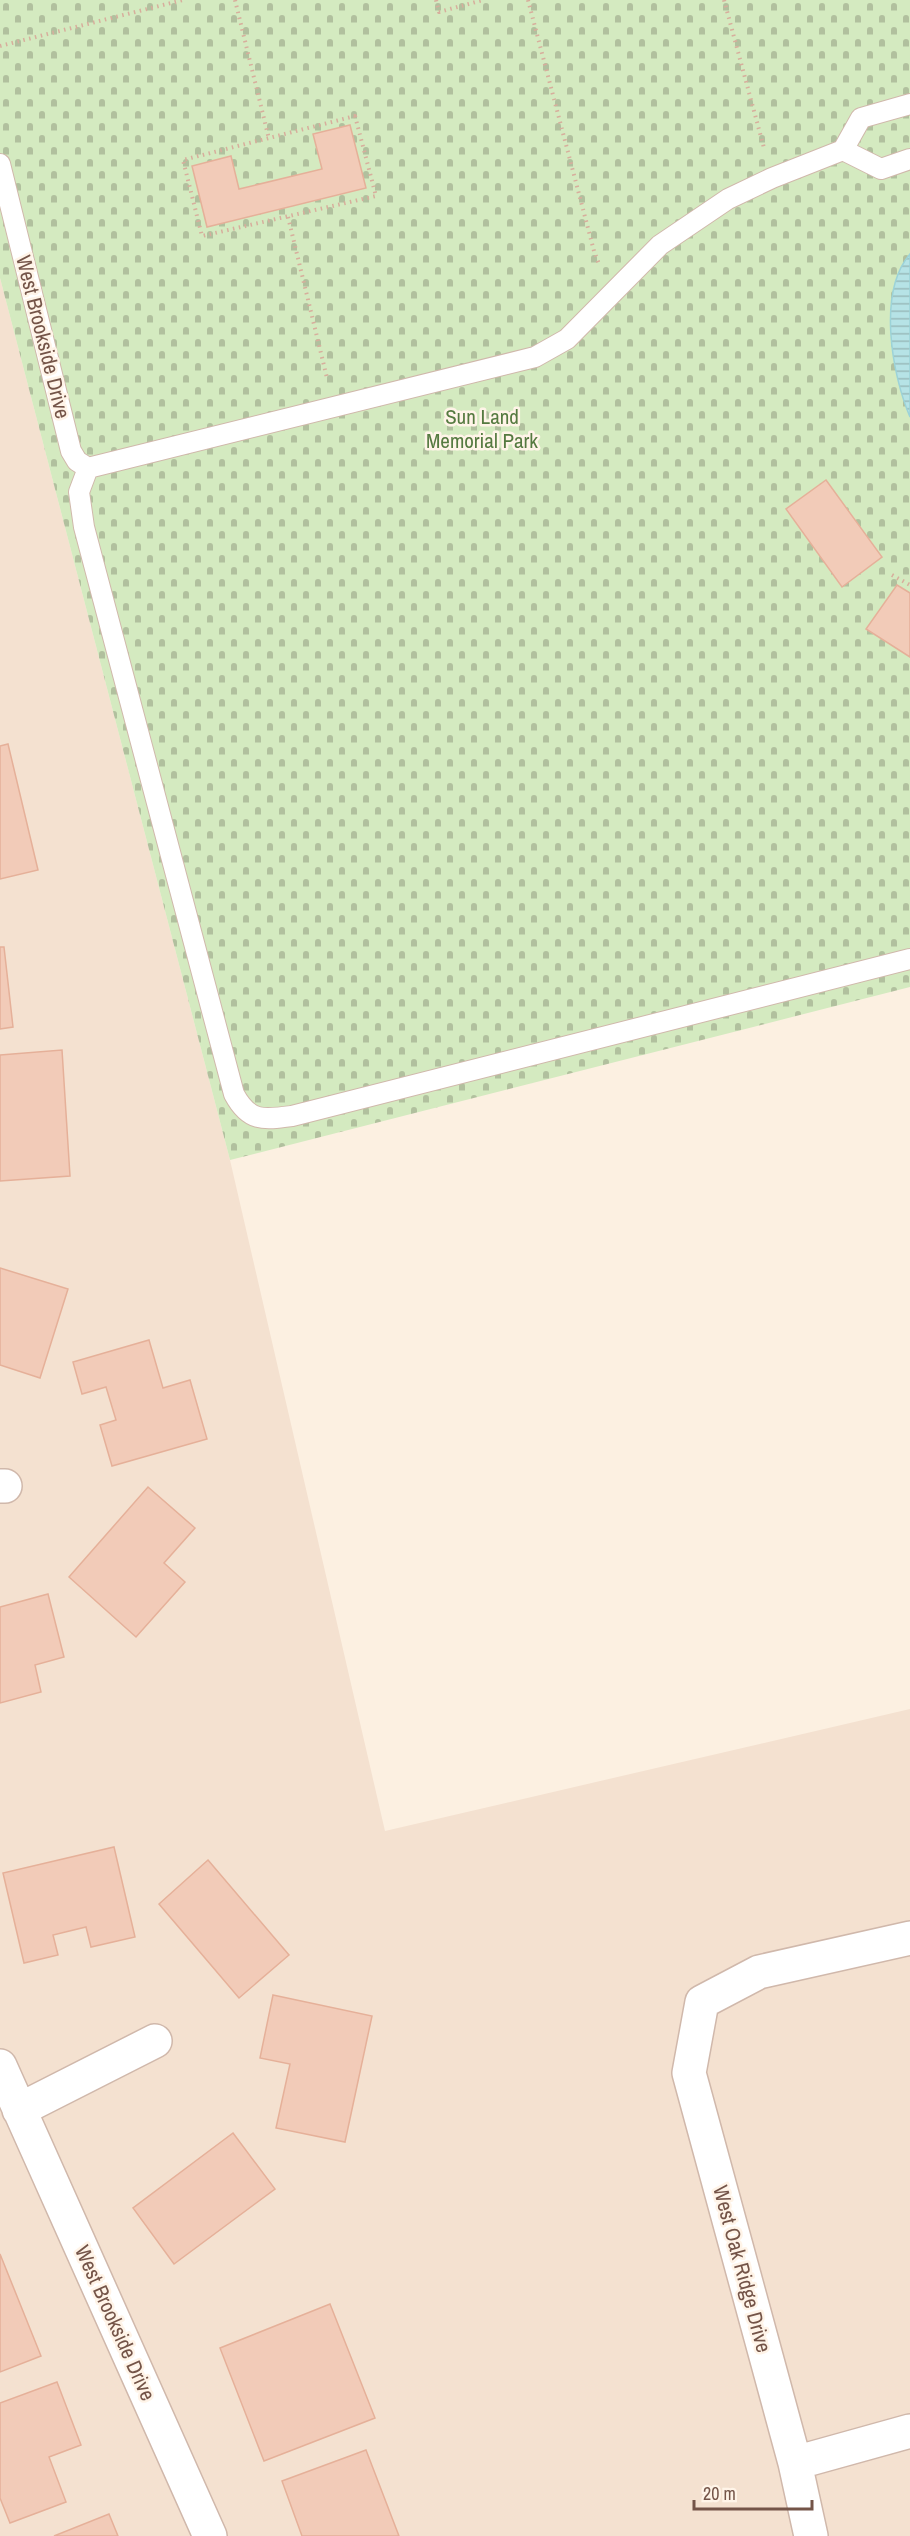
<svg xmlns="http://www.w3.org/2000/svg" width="910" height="2536" viewBox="0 0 910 2536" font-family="'Archivo Narrow',sans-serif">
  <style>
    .residential { fill: #f4e1d0 }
    .cemetery { fill: url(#cemetery-stones) }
    .water { fill: url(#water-rules); stroke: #9cd3d8; stroke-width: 1.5 }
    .building { fill: #f2cbb8; stroke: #e5b099; stroke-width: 1.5 }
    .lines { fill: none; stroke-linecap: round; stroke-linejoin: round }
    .lane-casing { stroke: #d0b8ab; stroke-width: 22 }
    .street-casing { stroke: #d0b8ab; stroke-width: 36 }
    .path { stroke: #d7ae9c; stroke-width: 4; stroke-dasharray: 1.5 4.5; stroke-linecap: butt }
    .lane { stroke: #fff; stroke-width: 20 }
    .street { stroke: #fff; stroke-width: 33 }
    .labels { text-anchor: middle; stroke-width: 5; stroke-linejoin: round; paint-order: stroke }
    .street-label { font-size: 21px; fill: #745448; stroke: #fff4e8 }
    .park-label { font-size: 21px; fill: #557a40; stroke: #fff4e8 }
  </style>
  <defs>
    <pattern id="cemetery-stones" width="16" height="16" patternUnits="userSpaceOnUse" patternTransform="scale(1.5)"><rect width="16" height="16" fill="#d4eac0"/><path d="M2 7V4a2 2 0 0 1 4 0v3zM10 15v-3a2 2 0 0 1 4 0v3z" fill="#b1c09e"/></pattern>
    <pattern id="water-rules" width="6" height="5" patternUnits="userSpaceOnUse" patternTransform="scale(1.5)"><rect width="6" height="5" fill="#b6e3e6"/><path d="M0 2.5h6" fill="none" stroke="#99bbbc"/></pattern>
  </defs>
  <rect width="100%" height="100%" fill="#fcf0e1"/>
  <!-- residential -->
  <path class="residential" d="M0,278L230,1160L385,1831L910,1709V2536H0Z"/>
  <!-- cemetery -->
  <path class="cemetery" d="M0,0H910V987L230,1160L0,278Z"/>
  <!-- water -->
  <path class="water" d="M910,254V417C892,375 877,292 910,254Z"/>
  <!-- building -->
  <path class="building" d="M350,125L366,188L207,227L192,166L231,156L239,189L322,169L313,134Z
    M826,480L882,557L842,587L786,509Z
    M897,585L910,593V657L866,629Z
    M8,744L38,870L0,879V746Z
    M0,947H4L13,1027L0,1029Z
    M62,1050L70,1176L0,1181V1055Z
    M0,1268L68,1289L40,1378L0,1365Z
    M149,1340L163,1388L190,1380L207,1439L112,1466L100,1425L116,1420L106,1387L82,1394L73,1362Z
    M148,1487L195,1528L164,1563L185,1582L136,1637L69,1577Z
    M48,1594L64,1657L35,1665L41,1692L0,1703V1607Z
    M114,1847L135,1937L91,1947L86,1927L53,1935L58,1955L24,1963L3,1873Z
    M208,1860L289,1955L239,1998L159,1904Z
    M273,1995L372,2016L345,2142L276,2128L290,2064L260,2058Z
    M233,2133L275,2189L174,2264L133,2208Z
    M0,2254L41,2356L0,2372Z
    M330,2304L375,2418L264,2461L220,2348Z
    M57,2382L81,2445L49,2457L66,2502L10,2523L0,2498V2403Z
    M366,2450L399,2536H302L282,2481Z
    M109,2514L118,2536H54Z"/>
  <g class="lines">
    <defs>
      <path id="lane" d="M843,150L881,169L910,159
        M0,164L71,451L77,461L88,468
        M88,468L79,492L84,527L234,1094C249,1122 263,1120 292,1116L910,959
        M88,468L535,357L567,339L660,245L728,199L772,178L843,150L861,118L910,104"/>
      <path id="street" d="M0,1486H5
        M0,2066L210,2536
        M19,2110L155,2041
        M795,2463L910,2431
        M811,2536L795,2463L689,2073L702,2002L759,1972L910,1938"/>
    </defs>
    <!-- lane casing -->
    <use href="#lane" class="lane-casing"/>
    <!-- street casing -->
    <use href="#street" class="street-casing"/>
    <!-- path -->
    <path class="path" d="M235,0L269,139
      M436,0L439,12L483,0
      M528,0L594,251L599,264
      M724,0L764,148
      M0,46L183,0
      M355,116L376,196L202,236L183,160Z
      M288,217L327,378
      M892,575L910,585"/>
    <!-- lane -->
    <use href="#lane" class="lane"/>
    <!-- street -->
    <use href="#street" class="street"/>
  </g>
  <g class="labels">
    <!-- street labels -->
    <g class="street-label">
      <text transform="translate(43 337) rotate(76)" y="7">West Brookside Drive</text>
      <text transform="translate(742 2269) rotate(75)" y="7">West Oak Ridge Drive</text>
      <text transform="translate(115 2323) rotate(66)" y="7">West Brookside Drive</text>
    </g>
    <!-- park labels -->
    <g class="park-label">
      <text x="482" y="424">Sun Land<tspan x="482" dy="24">Memorial Park</tspan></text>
    </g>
  </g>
  <!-- scale -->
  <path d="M694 2500v9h118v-9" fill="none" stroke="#745448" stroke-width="3"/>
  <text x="703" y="2500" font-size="18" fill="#745448" stroke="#fff4e8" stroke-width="4.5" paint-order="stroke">20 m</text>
</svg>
